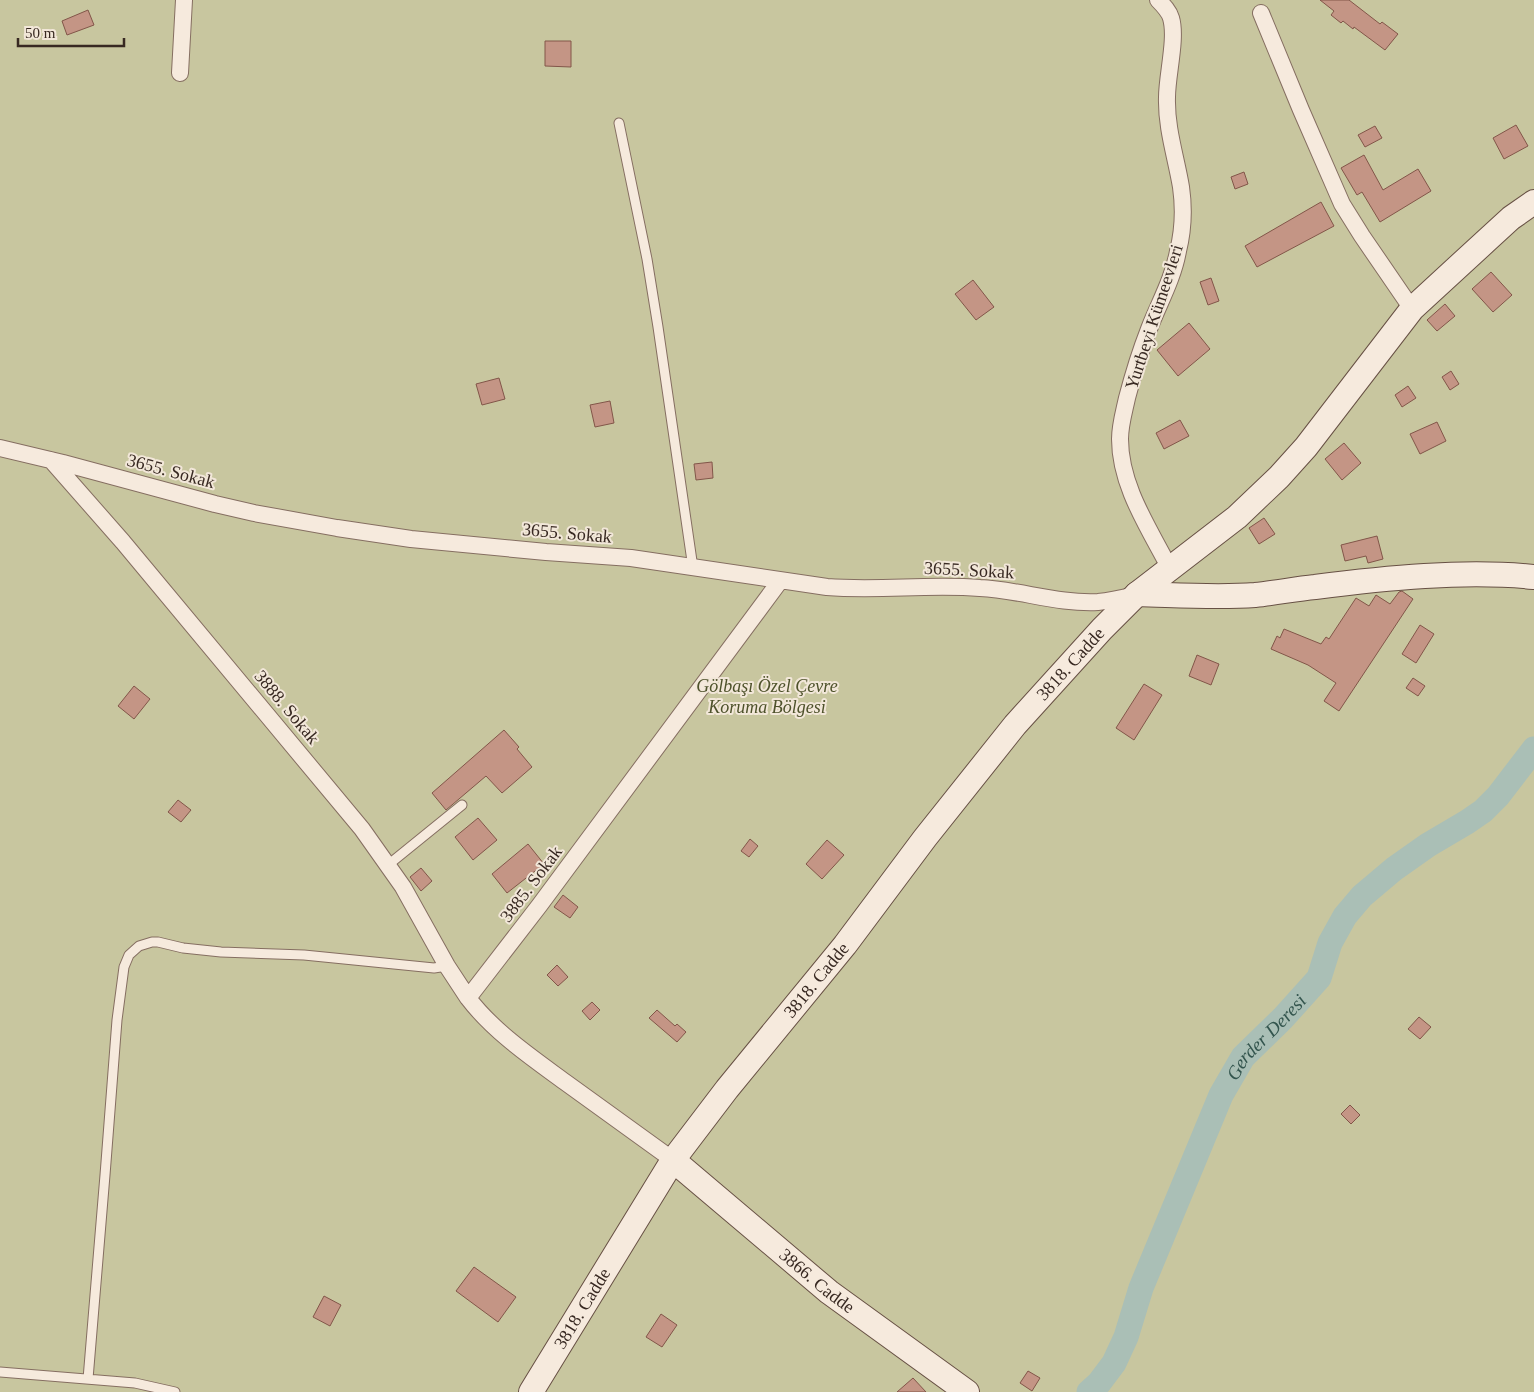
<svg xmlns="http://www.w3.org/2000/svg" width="1534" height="1392" viewBox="0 0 1534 1392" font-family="'Times New Roman',serif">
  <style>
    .green { fill: #c8c69f }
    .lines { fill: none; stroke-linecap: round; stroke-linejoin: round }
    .river { stroke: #aabfb6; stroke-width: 25 }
    .building { fill: #c49585; stroke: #825649 }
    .lane-casing { stroke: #856e61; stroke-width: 11 }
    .street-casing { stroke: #856e61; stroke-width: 18 }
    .secondary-casing { stroke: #675044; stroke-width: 26 }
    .lane { stroke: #f6eadd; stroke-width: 9 }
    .street { stroke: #f6eadd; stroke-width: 16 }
    .secondary { stroke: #f6eadd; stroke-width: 24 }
    .labels { text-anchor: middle; stroke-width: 4; stroke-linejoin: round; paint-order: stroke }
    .street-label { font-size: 18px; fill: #382922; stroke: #f2e7d9 }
    .park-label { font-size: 18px; font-style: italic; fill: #4e522b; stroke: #f2e7d9 }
    .water-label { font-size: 19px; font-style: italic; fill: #33554e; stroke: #f2e7d9 }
  </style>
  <rect width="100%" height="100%" fill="#eadccb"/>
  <!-- green -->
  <path class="green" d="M0,0H1534V1392H0Z"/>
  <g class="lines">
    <!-- river -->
    <path class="river" id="s1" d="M1089,1392L1099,1383L1114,1363L1126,1337L1141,1288L1221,1095L1243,1057L1283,1018L1319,978L1330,943L1345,916L1362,896L1394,869L1428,845L1467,822L1483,811L1498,796L1534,749"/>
  </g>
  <!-- building -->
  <path class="building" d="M1320,0H1349L1380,24L1382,22L1398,34L1385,50L1354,27L1353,29L1343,21L1341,23L1331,15L1334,11Z
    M88,10L94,25L67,35L62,21Z
    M545,41H571V67L545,66Z
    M1516,125L1528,146L1504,159L1493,138Z
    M1375,126L1382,138L1365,147L1358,135Z
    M1364,155L1383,190L1418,169L1431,191L1380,222L1362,192L1357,195L1341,168Z
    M1244,172L1248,184L1235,189L1231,177Z
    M1321,202L1334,226L1257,267L1245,246Z
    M1491,272L1512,295L1493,312L1472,289Z
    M1211,278L1219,301L1208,305L1200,282Z
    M973,280L994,307L976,320L955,294Z
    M1445,304L1455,316L1437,331L1427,320Z
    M1189,323L1210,349L1178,376L1157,350Z
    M1451,371L1459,384L1450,390L1442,377Z
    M499,378L505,399L482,405L476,384Z
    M1408,386L1416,398L1402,407L1395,395Z
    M610,401L614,423L595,427L590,405Z
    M1180,420L1189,436L1164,449L1156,433Z
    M1437,422L1446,441L1420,454L1410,434Z
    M1344,443L1361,463L1342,480L1325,459Z
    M712,462L713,478L696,480L694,464Z
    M1264,518L1275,534L1259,544L1249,528Z
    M1377,536L1383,559L1368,563L1366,556L1345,561L1341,545Z
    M1402,591L1413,599L1339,711L1324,701L1336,683L1308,665L1271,649L1277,636L1280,638L1284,629L1321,644L1326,637L1329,639L1356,598L1369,606L1376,595L1390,604L1399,592Z
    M1420,625L1434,634L1416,663L1402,654Z
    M1197,655L1219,664L1211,685L1189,676Z
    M1413,678L1425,686L1418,696L1406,688Z
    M1144,684L1162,695L1134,740L1116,728Z
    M134,686L150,699L134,719L118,706Z
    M504,730L519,747L517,749L532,767L502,793L486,776L446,810L432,793Z
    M178,800L191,810L181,822L168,812Z
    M478,818L497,840L473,860L455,837Z
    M750,839L758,846L749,857L741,851Z
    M827,840L844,855L822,879L806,864Z
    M528,844L544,864L507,893L492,874Z
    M421,868L432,881L421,891L410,877Z
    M563,895L578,907L570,918L554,907Z
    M557,965L568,977L558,986L547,975Z
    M592,1002L600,1010L590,1020L582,1011Z
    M657,1010L675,1026L677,1024L686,1032L677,1042L649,1018Z
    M1419,1017L1431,1027L1420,1039L1408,1029Z
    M1350,1105L1360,1115L1351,1124L1341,1114Z
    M474,1267L516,1297L498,1322L456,1291Z
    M324,1296L341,1305L330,1326L313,1317Z
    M661,1314L677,1325L662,1347L646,1337Z
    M1028,1371L1040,1378L1032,1391L1020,1383Z
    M913,1378L926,1392H897Z"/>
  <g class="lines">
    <defs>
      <path id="lane" d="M619,123L647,259L658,327L693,568
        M388,865L462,805
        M0,1372L135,1383L175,1392
        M88,1379L105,1175L117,1020L124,967L129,955L139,946L152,942H158L183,948L221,952L304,955L434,968L447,966"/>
      <path id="street" d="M1158,0C1164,6 1169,11 1171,18C1177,38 1167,75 1167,97C1166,128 1176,157 1181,187C1184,208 1183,231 1178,251C1173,279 1159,303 1149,329C1140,352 1133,375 1127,398C1124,412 1120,425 1120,439C1120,486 1149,528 1170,569
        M1261,13L1301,110L1342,204L1362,236L1412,309
        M180,73L184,0
        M0,448L63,463L215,504L254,513L337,528L411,539L546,552L631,558L827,587C878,591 929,584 980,588C1020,590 1058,604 1098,602C1110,601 1123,598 1135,595
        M51,460L123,542L362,829L403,887L447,966L468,998
        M673,1160C637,1134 601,1108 565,1082C531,1057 494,1032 468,998L539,906L780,581"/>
      <g id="secondary">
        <path d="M1137,594C1176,595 1216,598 1255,595C1275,593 1295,589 1315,587C1385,578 1464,570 1534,577"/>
        <path id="s2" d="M673,1160L829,1292L967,1392"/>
        <path id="s3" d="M531,1392L673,1160L727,1089L845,945L925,838L1015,725L1102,629L1137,594L1237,517L1279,477L1306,447L1412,309L1487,240L1511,218L1534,202"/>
      </g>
    </defs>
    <!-- lane casing -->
    <use href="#lane" class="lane-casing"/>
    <!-- street casing -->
    <use href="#street" class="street-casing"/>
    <!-- secondary casing -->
    <use href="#secondary" class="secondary-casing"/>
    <!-- lane -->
    <use href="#lane" class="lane"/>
    <!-- street -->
    <use href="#street" class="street"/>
    <!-- secondary -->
    <use href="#secondary" class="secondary"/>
  </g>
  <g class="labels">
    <!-- street labels -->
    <g class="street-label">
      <text transform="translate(1154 317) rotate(-72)" y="6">Yurtbeyi Kümeevleri</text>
      <text transform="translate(171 471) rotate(15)" y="6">3655. Sokak</text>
      <text transform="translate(567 533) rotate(5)" y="6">3655. Sokak</text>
      <text transform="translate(969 570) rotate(3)" y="6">3655. Sokak</text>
      <text dy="6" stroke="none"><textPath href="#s3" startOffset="908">3818. Cadde</textPath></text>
      <text transform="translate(287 707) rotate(50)" y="6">3888. Sokak</text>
      <text transform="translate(531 884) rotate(-53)" y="6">3885. Sokak</text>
      <text dy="6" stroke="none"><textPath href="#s3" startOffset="502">3818. Cadde</textPath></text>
      <text dy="6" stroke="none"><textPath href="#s2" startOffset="188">3866. Cadde</textPath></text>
      <text dy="6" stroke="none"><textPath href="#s3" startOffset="98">3818. Cadde</textPath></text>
    </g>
    <!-- park labels -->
    <g class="park-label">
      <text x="767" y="692">Gölbaşı Özel Çevre<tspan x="767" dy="21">Koruma Bölgesi</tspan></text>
    </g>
    <!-- water labels -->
    <g class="water-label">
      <text dy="7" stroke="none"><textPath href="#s1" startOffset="401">Gerder Deresi</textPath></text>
    </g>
  </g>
  <!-- scale -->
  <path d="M18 38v8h106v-8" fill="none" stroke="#382922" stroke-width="2.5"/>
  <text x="25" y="38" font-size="15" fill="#382922" stroke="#f2e7d9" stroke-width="4" paint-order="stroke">50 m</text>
</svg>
